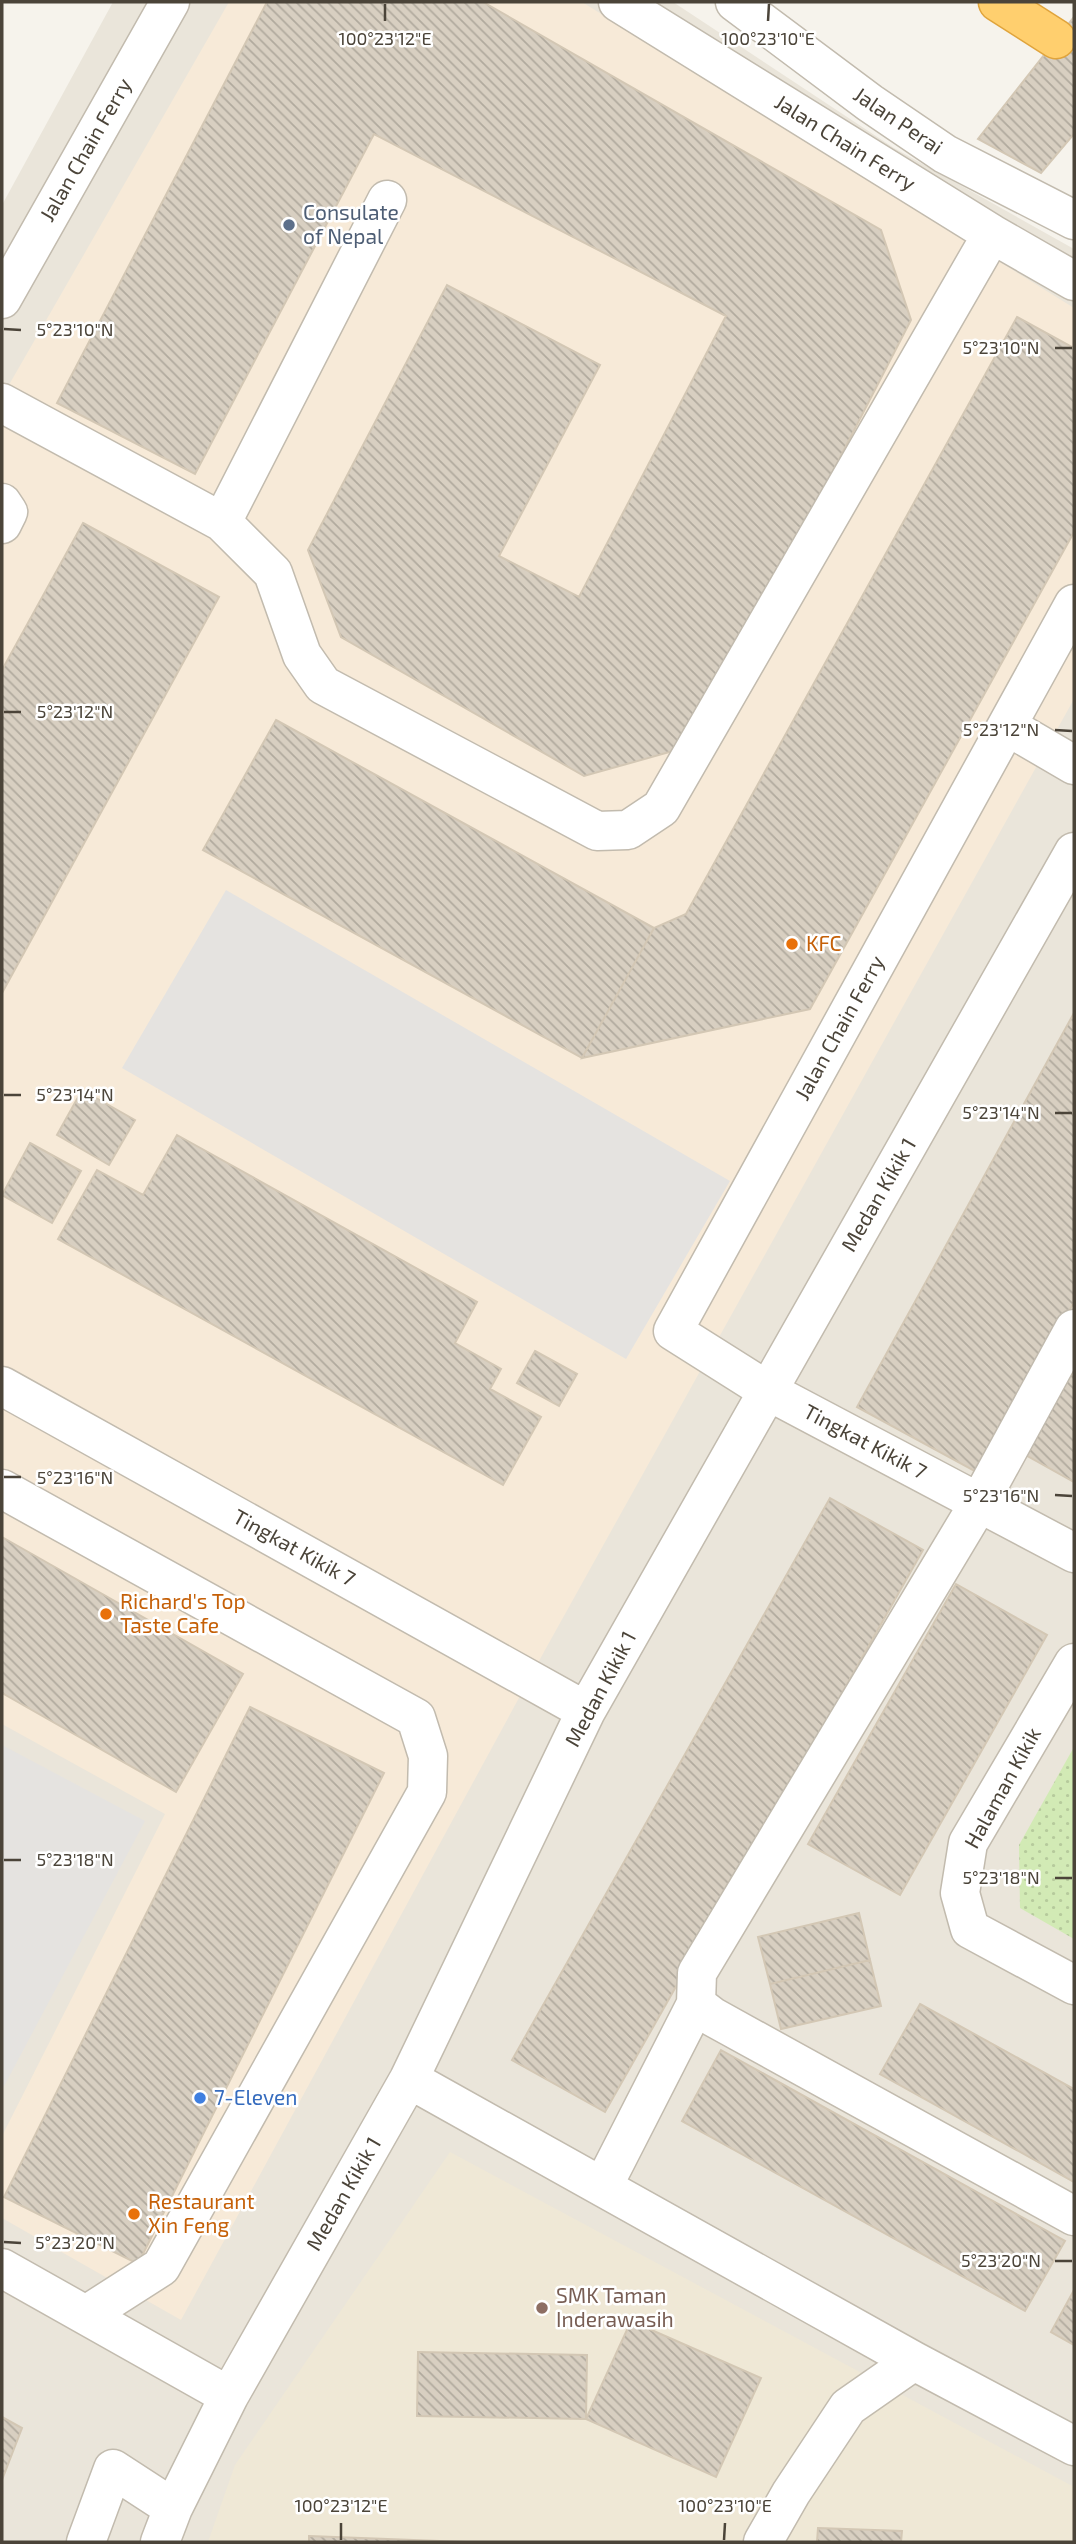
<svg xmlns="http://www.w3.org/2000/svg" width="1076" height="2544" viewBox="0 0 1076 2544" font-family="'Exo 2',sans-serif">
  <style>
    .residential { fill: #eae5da }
    .commercial { fill: #f7ead8 }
    .education { fill: #efe8d6 }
    .park { fill: url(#park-dots) }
    .parking { fill: #e5e3e0 }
    .building { fill: url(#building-back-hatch); stroke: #d3c7b4; stroke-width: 2 }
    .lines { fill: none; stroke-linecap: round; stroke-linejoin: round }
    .minor-casing { stroke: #c2bbae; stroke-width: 41 }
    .highway-casing { stroke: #e0a43c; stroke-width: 41 }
    .minor { stroke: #fff; stroke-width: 38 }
    .highway { stroke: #ffcf6e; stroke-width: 38 }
    .ticks { fill: none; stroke: #4b4439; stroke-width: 2.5 }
    .service-dot { fill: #5c6f8a; stroke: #fff; stroke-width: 2.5 }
    .food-dot { fill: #e8710a; stroke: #fff; stroke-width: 2.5 }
    .shop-dot { fill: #3f7fe0; stroke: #fff; stroke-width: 2.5 }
    .education-dot { fill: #8d6e63; stroke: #fff; stroke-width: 2.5 }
    .labels { text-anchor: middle; stroke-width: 5; stroke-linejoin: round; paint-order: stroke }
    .street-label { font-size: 21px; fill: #4b4439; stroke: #fff }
    .service-label { font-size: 21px; fill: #4e5e75; stroke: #fff; text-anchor: start }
    .food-label { font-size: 21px; fill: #c56008; stroke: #fff; text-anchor: start }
    .shop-label { font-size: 21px; fill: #366cbe; stroke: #fff; text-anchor: start }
    .education-label { font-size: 21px; fill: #785e54; stroke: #fff; text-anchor: start }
    .ticks-label { font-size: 18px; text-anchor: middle; fill: #4b4439; stroke: #fff; stroke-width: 5; stroke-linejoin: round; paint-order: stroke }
  </style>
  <defs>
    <pattern id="park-dots" width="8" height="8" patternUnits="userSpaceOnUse" patternTransform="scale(1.75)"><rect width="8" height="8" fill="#d2eab5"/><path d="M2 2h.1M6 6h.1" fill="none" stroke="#b6ca9c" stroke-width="1.8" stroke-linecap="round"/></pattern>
    <pattern id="building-back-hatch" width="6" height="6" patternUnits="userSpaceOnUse" patternTransform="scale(1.75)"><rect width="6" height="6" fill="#d8cfc1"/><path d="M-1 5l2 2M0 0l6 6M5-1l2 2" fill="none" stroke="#b1aa9e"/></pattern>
  </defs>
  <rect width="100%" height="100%" fill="#f6f3ec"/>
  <!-- residential -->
  <path class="residential" d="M113,2H673L894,148L1074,249V2542H2V205Z"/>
  <!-- commercial -->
  <path class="commercial" d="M229,2H582L1074,308V699L545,1650L181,2320L2,2218V2136L165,1814L2,1724V397Z"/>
  <!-- education -->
  <path class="education" d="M450,2152L1074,2487V2542H208L235,2465Z"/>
  <!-- park -->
  <path class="park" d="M1074,1747V1939L1020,1908L1019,1845Z"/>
  <!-- parking -->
  <path class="parking" d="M226,890L730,1181L626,1359L122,1068Z
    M2,1745L145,1821L2,2090Z"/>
  <!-- building -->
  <path class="building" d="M267,2H483L881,230L911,320L691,746L584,776L341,637L308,550L447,285L600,365L499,556L579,597L726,316L374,134L195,474L57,403Z
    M1074,17V134L1041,173L978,139Z
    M1017,317L1074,348V532L810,1009L582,1058L654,928L686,914Z
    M83,523L219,597L2,993V670Z
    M276,720L654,928L582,1058L203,850Z
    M1074,1013V1302L980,1474L857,1407Z
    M82,1090L135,1120L109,1165L57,1135Z
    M177,1135L477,1302L455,1343L501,1369L490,1389L541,1417L503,1485L58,1239L97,1170L143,1195Z
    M30,1143L81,1171L52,1223L2,1195Z
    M535,1351L577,1374L559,1406L517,1383Z
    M1074,1364V1482L1024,1454Z
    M830,1498L923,1550L605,2112L512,2060Z
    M2,1537L243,1674L176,1792L2,1693Z
    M956,1584L1047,1635L900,1895L808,1844Z
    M250,1707L384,1773L138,2264L4,2197Z
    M859,1913L870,1960L770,1984L758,1937Z
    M870,1960L881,2006L781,2029L770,1984Z
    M920,2004L1074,2089V2182L880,2074Z
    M721,2050L1065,2241L1025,2311L682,2121Z
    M1074,2290V2345L1051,2332Z
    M631,2321L761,2378L716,2477L586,2419Z
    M418,2352L587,2355L586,2419L417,2416Z
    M2,2417L22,2428L2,2480Z
    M818,2528L902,2531L901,2542H817Z
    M309,2536L466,2542H309Z"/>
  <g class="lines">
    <defs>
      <path id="minor" d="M618,2L992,234L1074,281
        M735,2L870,103L945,154L1074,220
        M2,299L170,2
        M2,403L222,522L273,573L302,655L323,685L597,831L628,830L661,808L992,234
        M2,503L8,512L2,524
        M222,522L387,200
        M1074,604L673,1331L768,1391L1074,1553
        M1007,726L1074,765
        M1074,1329L979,1503L697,1973L696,2004L713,2017L1074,2216
        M2,1386L586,1711
        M2,1489L416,1718L428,1756L427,1792L161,2267L86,2315
        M1074,1663L968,1843L960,1893L970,1929L1074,1985
        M409,2079L914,2361L1074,2446
        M603,2186L696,2004
        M2,2268L229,2396
        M86,2542L113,2469L173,2508
        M160,2542L173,2508L229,2396L409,2079L586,1711L1074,852
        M763,2542L791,2493L848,2407L914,2361"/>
      <path id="highway" d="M998,2L1056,39"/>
    </defs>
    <!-- minor casing -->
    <use href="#minor" class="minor-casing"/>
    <!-- highway casing -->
    <use href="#highway" class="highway-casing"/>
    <!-- minor -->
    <use href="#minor" class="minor"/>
    <!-- highway -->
    <use href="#highway" class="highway"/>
  </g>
  <!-- ticks -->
  <path class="ticks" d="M385,21V4M768,21L769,4M4,329L21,330M1055,348H1072M4,712H21M1055,730L1072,731M4,1095H21M1055,1113H1072M4,1477H21M1055,1495L1072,1496M4,1860H21M1055,1878H1072M4,2242L21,2243M1055,2261H1072M341,2540V2523M724,2540L725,2523"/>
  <!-- markers -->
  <circle class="service-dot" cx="289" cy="225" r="7"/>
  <g class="food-dot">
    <circle cx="792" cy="944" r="7"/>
    <circle cx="106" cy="1614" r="7"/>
    <circle cx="134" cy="2214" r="7"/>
  </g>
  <circle class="shop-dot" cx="200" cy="2098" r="7"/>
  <circle class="education-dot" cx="542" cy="2308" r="7"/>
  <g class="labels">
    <!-- street labels -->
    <g class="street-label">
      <text transform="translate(898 121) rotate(34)" y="7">Jalan Perai</text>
      <text transform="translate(845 143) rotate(32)" y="7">Jalan Chain Ferry</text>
      <text transform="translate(86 150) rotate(-60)" y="7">Jalan Chain Ferry</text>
      <text transform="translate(840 1028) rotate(-61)" y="7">Jalan Chain Ferry</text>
      <text transform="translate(879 1195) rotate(-60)" y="7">Medan Kikik 1</text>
      <text transform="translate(865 1442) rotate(28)" y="7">Tingkat Kikik 7</text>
      <text transform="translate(294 1548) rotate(29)" y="7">Tingkat Kikik 7</text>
      <text transform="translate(601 1689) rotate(-62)" y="7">Medan Kikik 1</text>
      <text transform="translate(1003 1788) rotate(-61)" y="7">Halaman Kikik</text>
      <text transform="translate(344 2194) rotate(-60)" y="7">Medan Kikik 1</text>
    </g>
    <!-- service labels -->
    <g class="service-label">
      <text x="303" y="220">Consulate<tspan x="303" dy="24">of Nepal</tspan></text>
    </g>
    <!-- food labels -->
    <g class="food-label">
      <text x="806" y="951">KFC</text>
      <text x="120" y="1609">Richard's Top<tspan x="120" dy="24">Taste Cafe</tspan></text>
      <text x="148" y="2209">Restaurant<tspan x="148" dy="24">Xin Feng</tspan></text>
    </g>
    <!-- shop labels -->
    <g class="shop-label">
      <text x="214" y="2105">7-Eleven</text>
    </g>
    <!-- education labels -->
    <g class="education-label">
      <text x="556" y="2303">SMK Taman<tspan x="556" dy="24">Inderawasih</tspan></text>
    </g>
  </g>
  <g class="ticks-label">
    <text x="385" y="45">100°23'12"E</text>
    <text x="768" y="45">100°23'10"E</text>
    <text x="75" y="336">5°23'10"N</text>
    <text x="1001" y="354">5°23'10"N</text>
    <text x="75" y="718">5°23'12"N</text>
    <text x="1001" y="736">5°23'12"N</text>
    <text x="75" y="1101">5°23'14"N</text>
    <text x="1001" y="1119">5°23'14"N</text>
    <text x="75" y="1484">5°23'16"N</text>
    <text x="1001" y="1502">5°23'16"N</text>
    <text x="75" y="1866">5°23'18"N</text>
    <text x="1001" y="1884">5°23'18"N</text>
    <text x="75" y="2249">5°23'20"N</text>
    <text x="1001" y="2267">5°23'20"N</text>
    <text x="341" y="2512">100°23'12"E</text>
    <text x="725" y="2512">100°23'10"E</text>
  </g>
  <!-- border -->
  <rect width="1076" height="2544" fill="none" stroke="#4b4439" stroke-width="7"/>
</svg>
